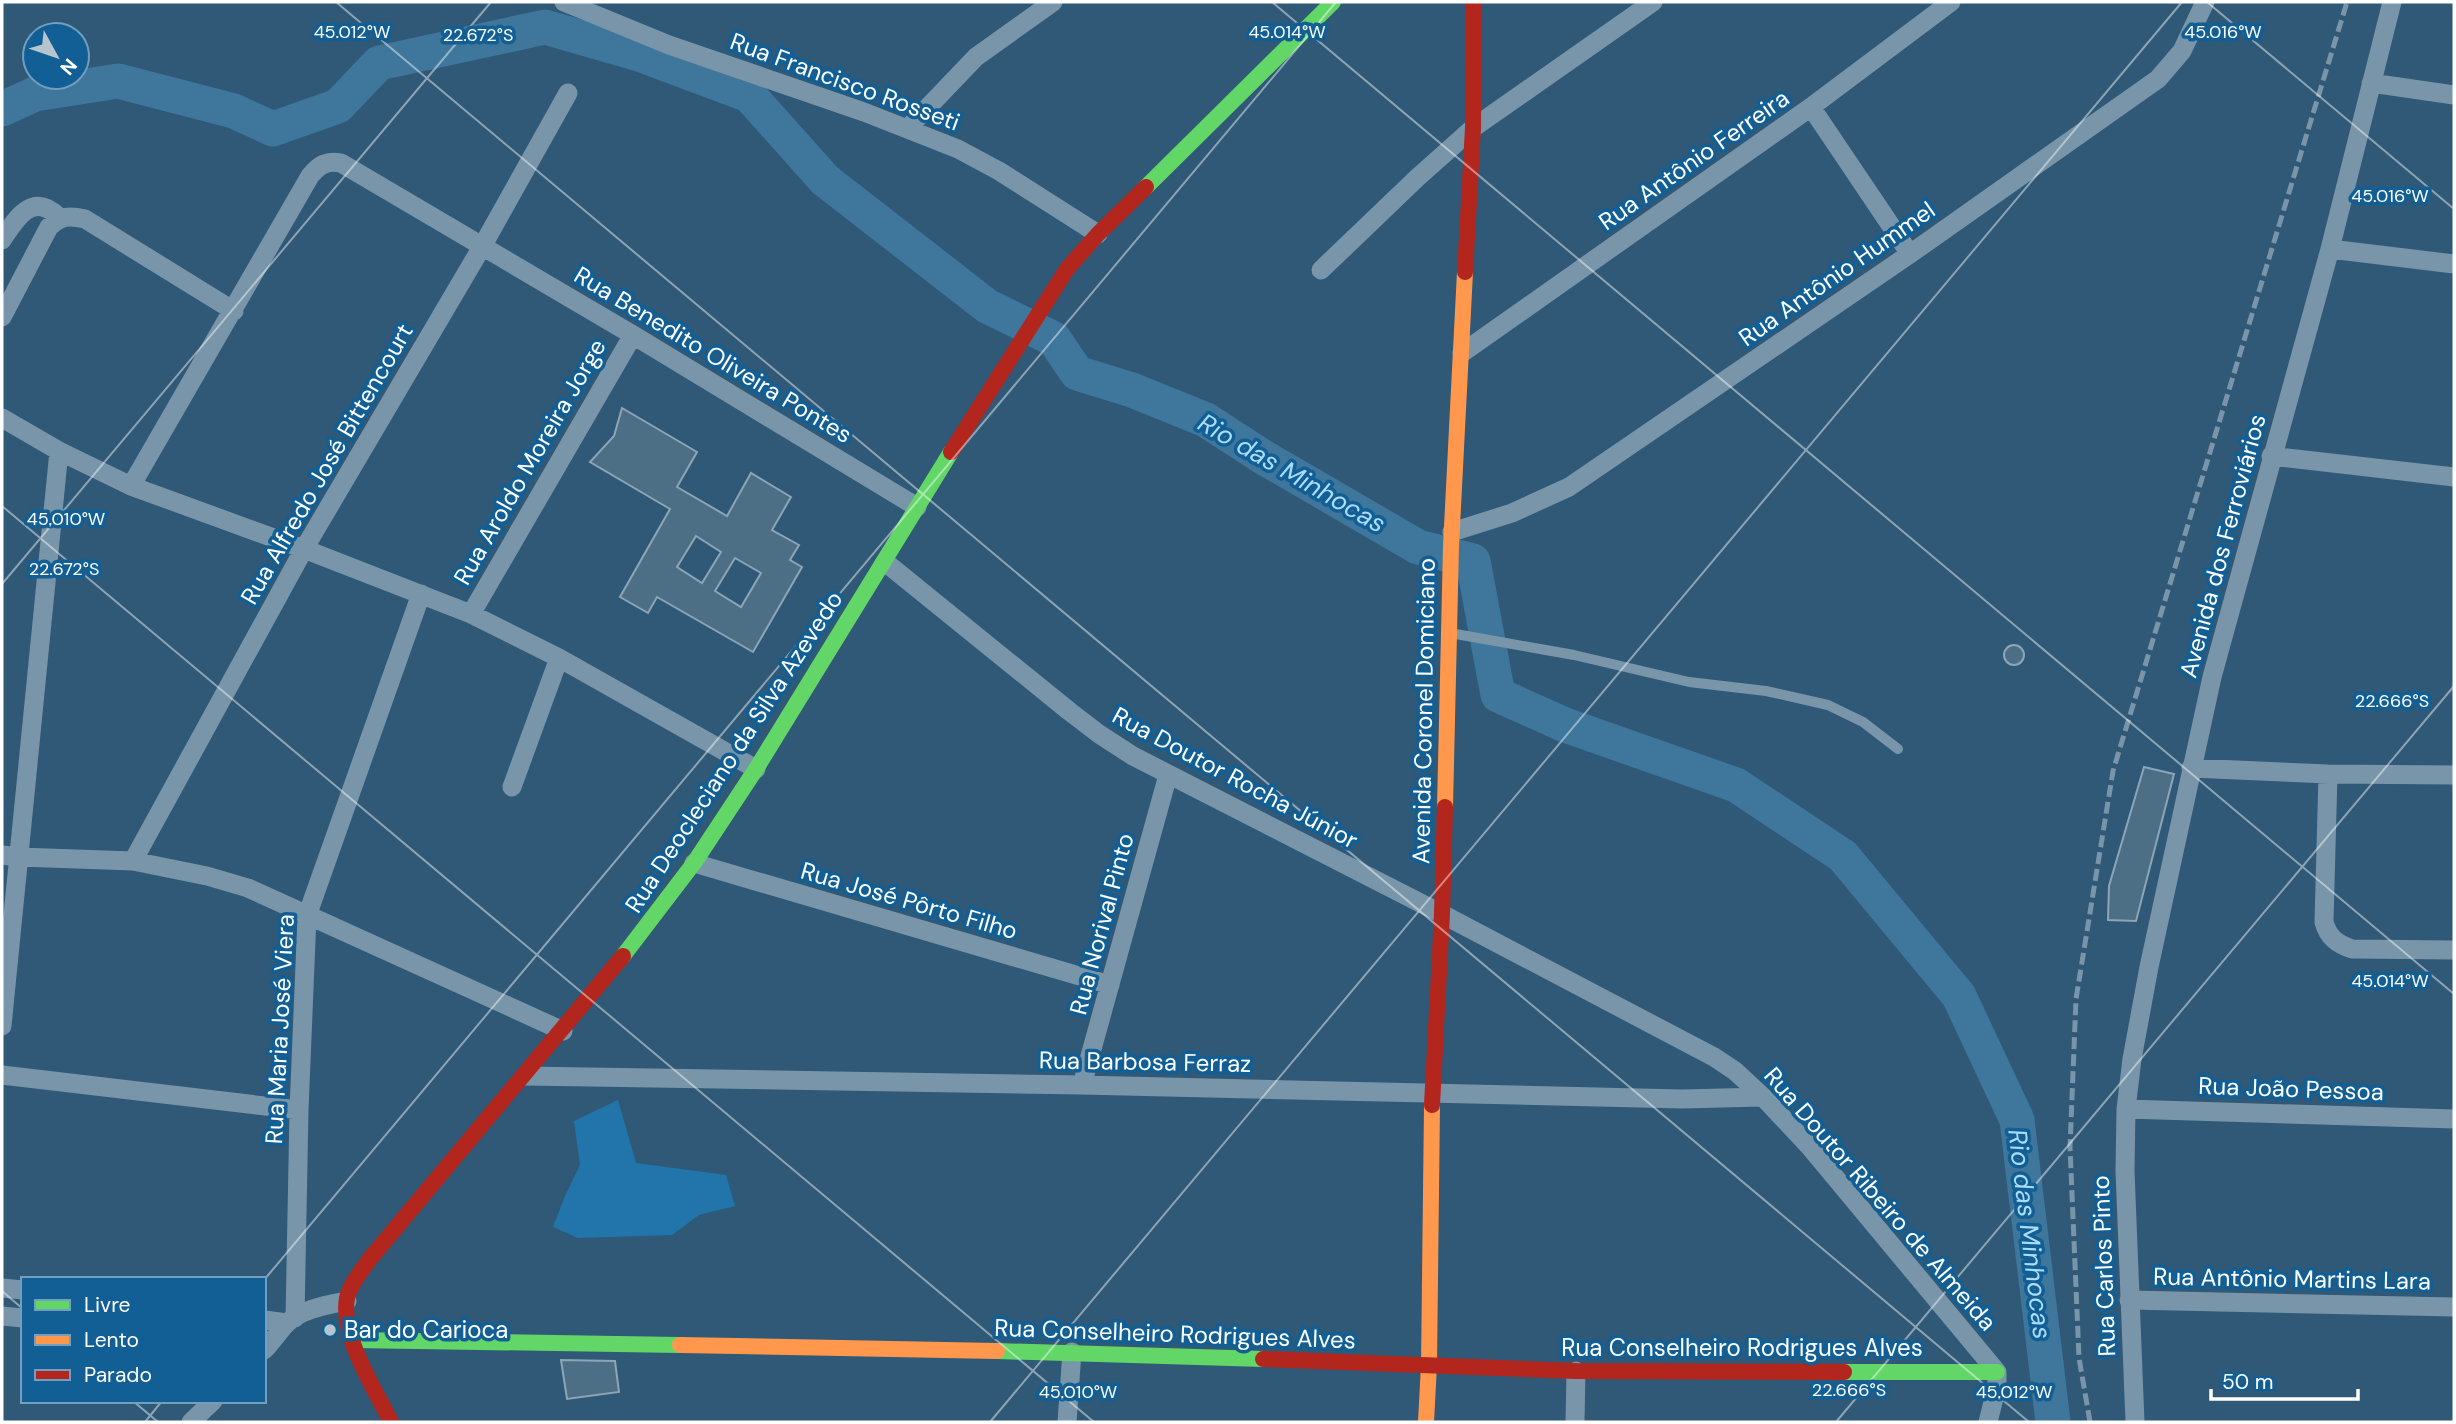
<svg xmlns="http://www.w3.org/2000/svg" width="2456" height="1424" viewBox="0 0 2456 1424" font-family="'DM Sans',sans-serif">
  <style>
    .green { fill: #2275ab }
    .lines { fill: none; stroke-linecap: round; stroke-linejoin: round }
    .river { stroke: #3f769c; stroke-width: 35 }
    .building { fill: #4d6f86; stroke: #8ca5b7; stroke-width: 2; fill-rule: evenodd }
    .lane { stroke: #7895a9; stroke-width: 10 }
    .street { stroke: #7895a9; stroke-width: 19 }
    .fast { stroke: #63d668; stroke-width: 16 }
    .slow { stroke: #ff974d; stroke-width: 16 }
    .jam { stroke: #b3261e; stroke-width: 16 }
    .rail { stroke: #7a95a9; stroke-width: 5; stroke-dasharray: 12 5; stroke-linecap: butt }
    .ticks { fill: none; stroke: #fff; stroke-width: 2; stroke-opacity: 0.45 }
    .poi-dot { fill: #b6c5cf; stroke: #115f95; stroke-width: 2.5 }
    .labels { text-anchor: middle; stroke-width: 7; stroke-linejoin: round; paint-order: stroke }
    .street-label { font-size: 24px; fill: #fff; stroke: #115f95 }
    .poi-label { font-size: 24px; fill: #fff; stroke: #115f95; text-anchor: start }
    .water-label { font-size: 26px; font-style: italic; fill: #acdcfa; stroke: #115f95 }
    .ticks-label { font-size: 18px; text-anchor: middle; fill: #fff; stroke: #115f95; stroke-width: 7; stroke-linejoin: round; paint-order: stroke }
  </style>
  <rect width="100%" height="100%" fill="#2f5977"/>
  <!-- green -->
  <path class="green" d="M618,1100L636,1163L726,1175L735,1206L699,1215L672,1235L578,1238L553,1227L565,1196L580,1165L574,1121Z"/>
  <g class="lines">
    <!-- river -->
    <path class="river" d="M2,109L35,94L118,81L234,111L273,129L338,106L379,63L545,27L642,55L749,95L825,180L987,306L1054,339L1077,373L1132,390L1206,420L1263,457L1418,547L1473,561L1498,695L1565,725L1736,785L1843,856L1959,996L2017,1120L2053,1422"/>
  </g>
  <!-- building -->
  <path class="building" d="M622,408L697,452L677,487L727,516L751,473L791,497L772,530L799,545L790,560L802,567L753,652L657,597L648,613L620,597L670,509L590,462L614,436ZM696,536L721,552L702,583L677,567ZM735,558L761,573L741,607L715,591Z
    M2004 655a10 10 0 1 1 20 0a10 10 0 1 1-20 0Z
    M2144,767L2174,774L2136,921L2108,920L2109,886Z
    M561,1360L615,1361L619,1392L567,1399Z"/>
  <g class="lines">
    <!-- lane -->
    <path class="lane" d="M1450,633L1574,655L1689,682L1766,691L1828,705L1863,722L1898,749"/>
    <!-- street -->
    <path class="street" d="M564,2L669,45L864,112L958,149L999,171L1098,234
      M2371,83L2454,95
      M1811,107L1910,254
      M908,128L976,57L1053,2
      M2,240C17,217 33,191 60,218
      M2330,249L2454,264
      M1321,270L1417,178L1473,128L1653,2
      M2,317L49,227C61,216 69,215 85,219L234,311
      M1462,353L1811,107L1951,2
      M2,418L59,451L131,486L304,549L471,614L559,658L756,769
      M2271,456L2454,477
      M131,486L310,176C319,165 327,160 341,163L633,335L917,507
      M1452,532L1512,513L1569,487L1910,254L2158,79L2182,51L2205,2
      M885,562L1069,711L1099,734L1133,756L1442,914L1714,1057L1735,1071L1763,1097L1809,1146L1997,1372V1386L1988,1422
      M471,614L633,335
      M2191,768L2328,774L2454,775
      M2328,774L2324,922C2328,937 2337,944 2352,949L2454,950
      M512,787L559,658
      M2,855L19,857L133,861L207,876L248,888L563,1031
      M133,861L304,549L483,245L568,93
      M694,863L1110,985
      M2,1026L59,451
      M2,1075L299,1110
      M525,1076L1082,1085L1682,1099L1763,1097
      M1082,1085L1168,775
      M2126,1109L2454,1119
      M2,1288L23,1290
      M2129,1300L2454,1307
      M2,1316L23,1318
      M295,1318L299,1110L307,916L421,594
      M264,1320L287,1323
      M264,1350C272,1342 279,1331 287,1323C302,1309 327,1305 347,1301
      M191,1422L213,1401
      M1067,1422L1072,1352
      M1575,1422L1576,1371
      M2135,1422L2125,1171L2126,1109L2132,1059L2149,967L2212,677L2330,249L2392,2"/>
    <!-- fast -->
    <path class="fast" d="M1146,187L1333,2
      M623,956L694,863L756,769L951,452
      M353,1340L680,1345
      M997,1351L1263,1359
      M1844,1372H1997"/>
    <!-- slow -->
    <path class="slow" d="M1445,807L1451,546L1465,272
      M680,1345L997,1351
      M1426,1422L1429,1365L1432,1105"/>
    <!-- jam -->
    <path class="jam" d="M1465,272L1473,128L1474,2
      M951,452L1067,269L1098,234L1146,187
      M1432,1105L1442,914L1445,807
      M1263,1359L1576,1371L1844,1372
      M391,1422C375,1389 340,1336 347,1298C350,1284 361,1272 369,1260L623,956"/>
    <!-- rail -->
    <path class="rail" d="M2090,1422L2079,1358L2070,1147L2076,999L2113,771L2347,2"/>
  </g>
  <!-- ticks -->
  <path class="ticks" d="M336,2L2029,1422M1272,2L2454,994M2207,2L2454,209M2,506L1094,1422M2,584L491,2M264,1280L1336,2M2,1291L23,1309M133,1401L158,1422M145,1422L162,1401M990,1422L2182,2M1836,1422L2454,686"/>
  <!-- markers -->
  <circle class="poi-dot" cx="330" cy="1330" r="7"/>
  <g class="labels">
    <!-- street labels -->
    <g class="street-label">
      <text transform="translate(845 82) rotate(20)" y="8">Rua Francisco Rosseti</text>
      <text transform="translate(1694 160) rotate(-35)" y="8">Rua Antônio Ferreira</text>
      <text transform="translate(1837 274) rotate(-35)" y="8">Rua Antônio Hummel</text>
      <text transform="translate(713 355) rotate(31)" y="8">Rua Benedito Oliveira Pontes</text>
      <text transform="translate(530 462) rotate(-60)" y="8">Rua Aroldo Moreira Jorge</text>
      <text transform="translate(327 464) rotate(-60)" y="8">Rua Alfredo José Bittencourt</text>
      <text transform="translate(2223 546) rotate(-75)" y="8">Avenida dos Ferroviários</text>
      <text transform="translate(1424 711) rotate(-89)" y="8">Avenida Coronel Domiciano</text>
      <text transform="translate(734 752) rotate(-57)" y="8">Rua Deocleciano da Silva Azevedo</text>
      <text transform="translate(1235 778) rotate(28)" y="8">Rua Doutor Rocha Júnior</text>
      <text transform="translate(909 901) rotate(16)" y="8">Rua José Pôrto Filho</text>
      <text transform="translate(1102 924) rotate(-75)" y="8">Rua Norival Pinto</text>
      <text transform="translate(280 1029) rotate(-87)" y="8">Rua Maria José Viera</text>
      <text transform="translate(1145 1062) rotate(1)" y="8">Rua Barbosa Ferraz</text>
      <text transform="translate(2291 1089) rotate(2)" y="8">Rua João Pessoa</text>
      <text transform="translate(1880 1199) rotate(49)" y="8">Rua Doutor Ribeiro de Almeida</text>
      <text transform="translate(2104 1266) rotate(-92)" y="8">Rua Carlos Pinto</text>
      <text transform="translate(2292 1279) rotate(1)" y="8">Rua Antônio Martins Lara</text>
      <text transform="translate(1175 1334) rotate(2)" y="8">Rua Conselheiro Rodrigues Alves</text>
      <text x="1742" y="1356">Rua Conselheiro Rodrigues Alves</text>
    </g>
    <!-- poi labels -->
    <g class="poi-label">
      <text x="344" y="1338">Bar do Carioca</text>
    </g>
    <!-- water labels -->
    <g class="water-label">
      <text transform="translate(1292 473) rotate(30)" y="9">Rio das Minhocas</text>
      <text transform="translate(2030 1234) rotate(83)" y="9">Rio das Minhocas</text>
    </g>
  </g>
  <g class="ticks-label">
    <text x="1287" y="38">45.014°W</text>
    <text x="352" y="38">45.012°W</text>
    <text x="2223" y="38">45.016°W</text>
    <text x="478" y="41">22.672°S</text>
    <text x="2390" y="202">45.016°W</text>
    <text x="66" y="525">45.010°W</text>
    <text x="64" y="575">22.672°S</text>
    <text x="2392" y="707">22.666°S</text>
    <text x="2390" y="987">45.014°W</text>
    <text x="1849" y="1396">22.666°S</text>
    <text x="1078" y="1398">45.010°W</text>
    <text x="2014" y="1398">45.012°W</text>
  </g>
  <!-- border -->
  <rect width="2456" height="1424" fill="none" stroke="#ffffff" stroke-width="7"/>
  <!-- legend -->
  <rect x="21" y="1277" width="245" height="126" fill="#115f95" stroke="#709fbf" stroke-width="2"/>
  <rect x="35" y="1300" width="35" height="10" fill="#63d668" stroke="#709fbf" stroke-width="2"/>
  <text x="84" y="1312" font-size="21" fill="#ffffff">Livre</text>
  <rect x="35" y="1335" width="35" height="10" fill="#ff974d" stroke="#709fbf" stroke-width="2"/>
  <text x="84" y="1347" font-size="21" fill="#ffffff">Lento</text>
  <rect x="35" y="1370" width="35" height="10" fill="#b3261e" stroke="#709fbf" stroke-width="2"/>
  <text x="84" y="1382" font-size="21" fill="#ffffff">Parado</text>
  <!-- north arrow -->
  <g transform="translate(56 56) rotate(130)"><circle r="33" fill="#115f95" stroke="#709fbf" stroke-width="2"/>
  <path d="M0-5L12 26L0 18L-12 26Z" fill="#b6c5cf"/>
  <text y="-10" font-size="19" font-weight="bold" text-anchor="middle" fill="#ffffff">N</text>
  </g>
  <!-- scale -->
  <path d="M2211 1389v10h147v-10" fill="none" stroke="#ffffff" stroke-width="3.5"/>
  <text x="2222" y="1389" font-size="21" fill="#ffffff" stroke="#115f95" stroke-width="5" paint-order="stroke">50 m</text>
</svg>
